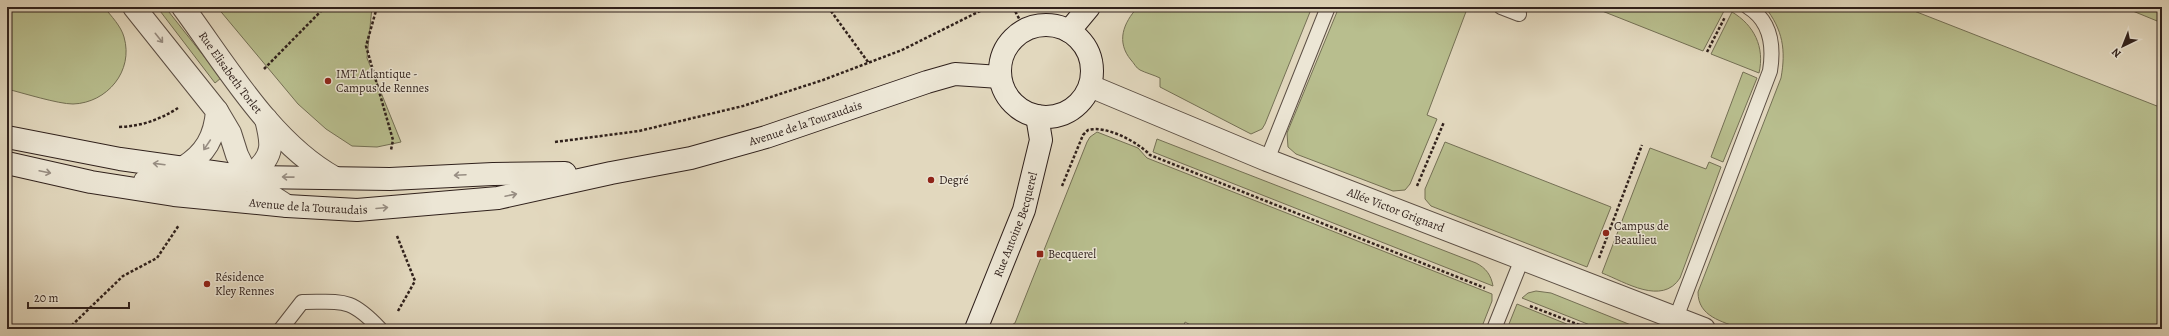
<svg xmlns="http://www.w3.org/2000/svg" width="2169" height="336" viewBox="0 0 2169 336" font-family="Alegreya,serif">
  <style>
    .green { fill: #b8be8e; stroke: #747055 }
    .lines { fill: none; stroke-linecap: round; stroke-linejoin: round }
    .lane-casing { stroke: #5c4f44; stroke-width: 16 }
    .street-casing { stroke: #5c4f44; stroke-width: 24 }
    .secondary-casing { stroke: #30211c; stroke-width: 24 }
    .path { stroke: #30211c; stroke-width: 2.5; stroke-dasharray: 3 2; stroke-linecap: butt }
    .lane { stroke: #ece6d5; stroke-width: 14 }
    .street { stroke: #ece6d5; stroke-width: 22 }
    .secondary { stroke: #ece6d5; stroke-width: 22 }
    .oneway { stroke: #978d82 }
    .poi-dot { fill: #8f2418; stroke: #ece6d5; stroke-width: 1.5 }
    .labels { text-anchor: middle; stroke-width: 3; stroke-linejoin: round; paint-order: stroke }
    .street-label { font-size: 12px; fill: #30211c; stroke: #ece6d5 }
    .poi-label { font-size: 12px; fill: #30211c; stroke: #ece6d5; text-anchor: start }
  </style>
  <rect width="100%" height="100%" fill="#e2d8be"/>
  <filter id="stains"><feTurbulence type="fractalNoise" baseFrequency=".005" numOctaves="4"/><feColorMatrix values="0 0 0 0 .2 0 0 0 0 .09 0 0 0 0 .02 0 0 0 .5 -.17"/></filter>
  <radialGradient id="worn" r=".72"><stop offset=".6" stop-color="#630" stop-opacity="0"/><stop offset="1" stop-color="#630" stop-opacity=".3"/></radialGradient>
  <!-- green -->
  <path class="green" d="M7,7H104C111,16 121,26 124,37C134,71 107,103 73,104C58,104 23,93 7,89Z
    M157,7H165L221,78L215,83Z
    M217,7H372L367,58L401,142L377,147L352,146L326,129L298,104Z
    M1138,7H1312L1265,124L1262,129L1251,134L1160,87V78C1154,75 1146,73 1140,70C1136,68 1134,63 1131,60C1116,42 1123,23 1138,7Z
    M1339,7L1467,9L1427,115L1437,119L1410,184L1405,190L1393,191L1296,154L1288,147L1287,133Z
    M1592,7H1713L1724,11L1703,51Z
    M1765,7H1904L2162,108V311L2155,329H1741C1722,321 1698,317 1698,292L1781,78C1786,50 1783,30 1765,7Z
    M2123,7H2152L2162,11V23Z
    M1732,12C1754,25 1765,47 1759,73L1711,54Z
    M1743,72L1757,78L1723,162L1711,157Z
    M1097,132L1138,148L1147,158L1492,294V301L1481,329H1198L1185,322L1183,329H1005L1015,323L1087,142L1090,137Z
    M1157,139L1476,263C1486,268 1491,275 1493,286L1153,152Z
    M1445,142L1611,207L1587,267L1431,206L1425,199V189Z
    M1650,148L1706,169L1709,162L1721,167L1680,278C1662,306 1625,282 1602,273Z
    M1536,291L1551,293L1641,329H1600L1522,298L1528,293Z
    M1517,304L1579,329H1507Z"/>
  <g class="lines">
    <defs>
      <path id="lane" d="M1501,7L1519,14
        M1267,160L1328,7
        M1676,318L1770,71C1774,46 1771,21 1748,7
        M281,329L302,302C343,302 350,297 380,329
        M1494,329L1522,259"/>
      <g id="street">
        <path d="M134,7L217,111C215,137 205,154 184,167"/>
        <path id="s1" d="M183,7C226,65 271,143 335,178"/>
        <path id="s2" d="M1090,86L1267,160L1704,329"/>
        <path d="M217,111L230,133L237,155L248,177L259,188L287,206"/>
        <path d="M145,181C171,183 211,194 236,185C242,182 248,177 253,173C275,155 272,143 266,119"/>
      </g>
      <g id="secondary">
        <circle cx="1046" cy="71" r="46"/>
        <path d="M1069,31L1089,7"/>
        <path d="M7,137L120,159L248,177L390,179L493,174L565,173"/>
        <path id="s3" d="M7,163L91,182L174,195L287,206L357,210L392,207L498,198L611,173L691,158L766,137L927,82L955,74L1000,77"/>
        <path id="s4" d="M976,329L1024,210L1041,140L1037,116"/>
      </g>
    </defs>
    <!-- lane casing -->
    <use href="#lane" class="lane-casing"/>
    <!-- street casing -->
    <use href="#street" class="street-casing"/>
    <!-- secondary casing -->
    <use href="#secondary" class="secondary-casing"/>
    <!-- path -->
    <path class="path" d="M377,7L366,46L393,140L391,150
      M828,7L868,62
      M1013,7L1025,30
      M1707,52L1725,17
      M264,69L325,7
      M119,127C142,126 159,120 178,108
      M555,142L639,131L743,106L823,80L902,50L988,7
      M1062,186L1083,135L1088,130C1106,125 1138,142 1150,155L1485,288
      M1417,186L1444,122
      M397,236L415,281L398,311
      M1599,258L1642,145
      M1530,306L1590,329
      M68,329L123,276L157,258L179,225"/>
    <!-- lane -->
    <use href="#lane" class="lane"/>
    <!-- street -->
    <use href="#street" class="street"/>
    <!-- secondary -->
    <use href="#secondary" class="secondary"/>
  </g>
  <!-- one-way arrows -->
  <defs><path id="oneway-shaft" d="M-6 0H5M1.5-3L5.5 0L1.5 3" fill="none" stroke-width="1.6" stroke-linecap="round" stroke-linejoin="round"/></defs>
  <g class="oneway">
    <use href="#oneway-shaft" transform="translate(159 38) rotate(51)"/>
    <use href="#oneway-shaft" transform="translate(207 145) rotate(124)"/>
    <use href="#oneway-shaft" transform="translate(159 164) rotate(-173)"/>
    <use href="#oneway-shaft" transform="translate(45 172) rotate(12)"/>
    <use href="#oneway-shaft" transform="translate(460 175) rotate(177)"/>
    <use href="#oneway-shaft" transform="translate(288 177) rotate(-179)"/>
    <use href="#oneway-shaft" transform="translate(511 195) rotate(-12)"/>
    <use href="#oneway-shaft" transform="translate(382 208) rotate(-5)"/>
  </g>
  <!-- markers -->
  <g class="poi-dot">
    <circle cx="328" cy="81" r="4"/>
    <circle cx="931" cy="180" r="4"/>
    <circle cx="1606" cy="233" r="4"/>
    <rect x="1036" y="250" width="8" height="8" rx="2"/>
    <circle cx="207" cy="284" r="4"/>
  </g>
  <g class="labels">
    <!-- street labels -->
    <g class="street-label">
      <text dy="4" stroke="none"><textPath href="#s1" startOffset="81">Rue Elisabeth Torlet</textPath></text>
      <text dy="4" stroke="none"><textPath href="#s3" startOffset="812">Avenue de la Touraudais</textPath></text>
      <text dy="4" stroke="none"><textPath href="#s3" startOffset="305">Avenue de la Touraudais</textPath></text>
      <text dy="4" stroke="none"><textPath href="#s2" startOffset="330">Allée Victor Grignard</textPath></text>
      <text dy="4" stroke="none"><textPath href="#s4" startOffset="112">Rue Antoine Becquerel</textPath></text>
    </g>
    <!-- poi labels -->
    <g class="poi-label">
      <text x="336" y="78">IMT Atlantique -<tspan x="336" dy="14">Campus de Rennes</tspan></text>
      <text x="939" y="184">Degré</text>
      <text x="1614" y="230">Campus de<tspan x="1614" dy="14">Beaulieu</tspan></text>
      <text x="1048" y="258">Becquerel</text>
      <text x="215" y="281">Résidence<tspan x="215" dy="14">Kley Rennes</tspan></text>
    </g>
  </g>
  <!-- margin -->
  <rect width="2169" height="336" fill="none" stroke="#e2d8be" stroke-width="24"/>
  <rect x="8" y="8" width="2153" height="320" fill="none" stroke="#30211c" stroke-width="2"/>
  <rect x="12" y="12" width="2145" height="312" fill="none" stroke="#30211c"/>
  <!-- north arrow -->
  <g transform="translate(2123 46) rotate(223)" stroke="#ece6d5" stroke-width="3" paint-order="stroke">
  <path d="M0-3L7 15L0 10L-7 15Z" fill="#30211c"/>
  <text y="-6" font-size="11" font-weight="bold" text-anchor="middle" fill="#30211c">N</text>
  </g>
  <!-- scale -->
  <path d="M28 302v6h101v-6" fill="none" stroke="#30211c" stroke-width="2"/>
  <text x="34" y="302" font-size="12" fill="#30211c" stroke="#ece6d5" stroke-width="3" paint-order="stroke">20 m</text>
  <rect width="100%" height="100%" filter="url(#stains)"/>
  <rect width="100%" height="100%" fill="url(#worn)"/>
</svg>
